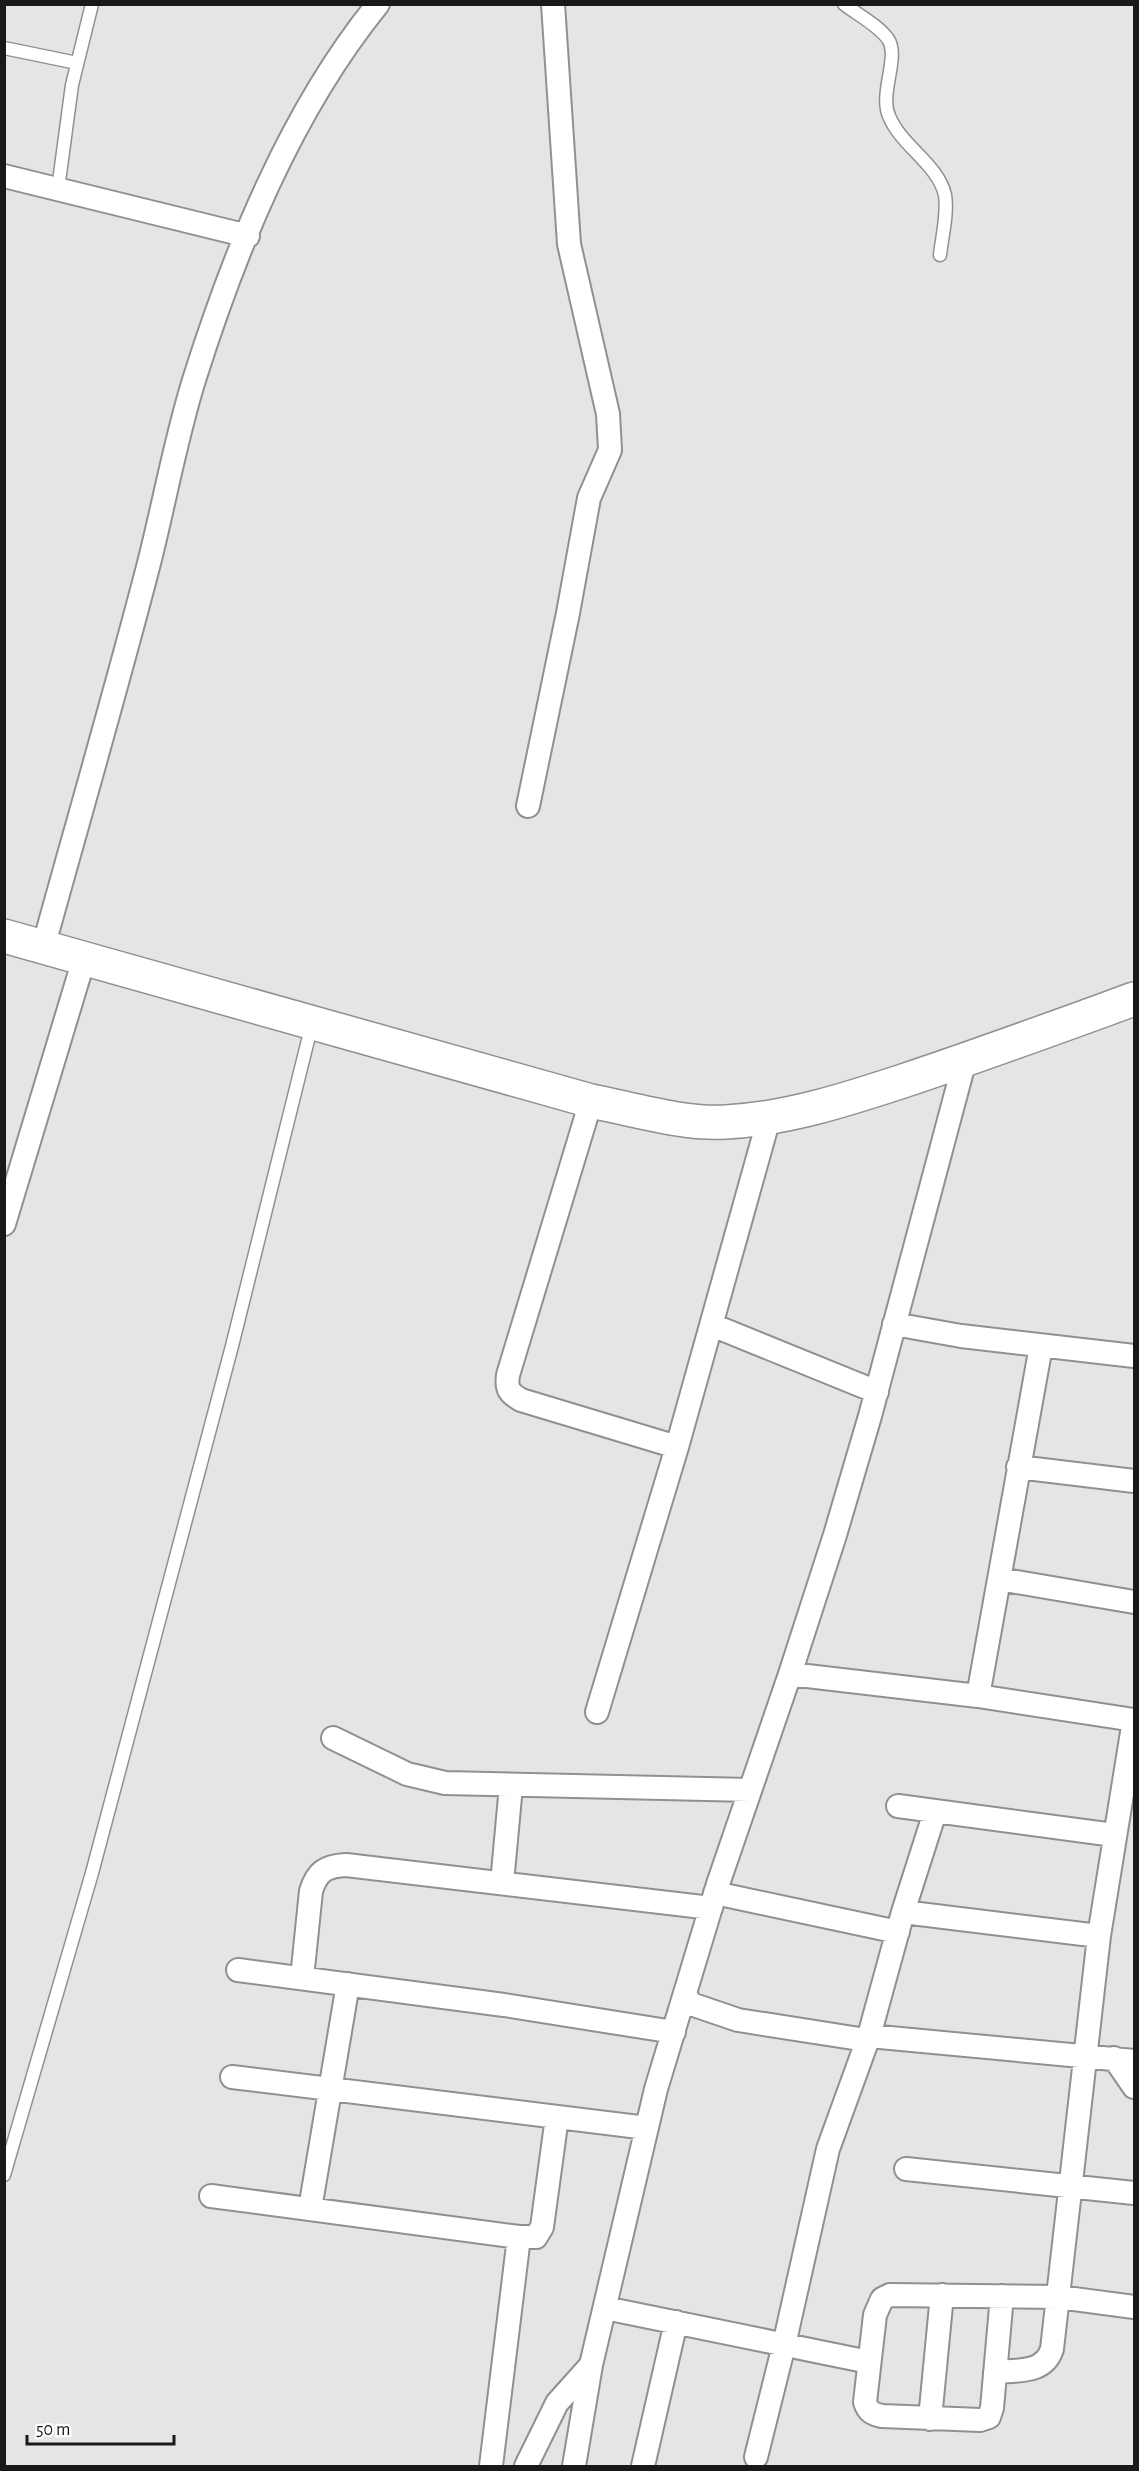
<svg xmlns="http://www.w3.org/2000/svg" width="1139" height="2471" viewBox="0 0 1139 2471" font-family="'Alegreya Sans',sans-serif">
  <style>
    .lines { fill: none; stroke-linecap: round; stroke-linejoin: round }
    .service-casing { stroke: #8f918e; stroke-width: 15 }
    .minor-casing { stroke: #8f918e; stroke-width: 26 }
    .primary-casing { stroke: #8f918e; stroke-width: 36 }
    .service { stroke: #fff; stroke-width: 12 }
    .minor { stroke: #fff; stroke-width: 22 }
    .primary { stroke: #fff; stroke-width: 33 }
  </style>
  <rect width="100%" height="100%" fill="#e5e6e3"/>
  <g class="lines">
    <defs>
      <path id="service" d="M844,4C858,15 878,25 888,39C900,57 879,93 889,116C901,146 938,164 945,195C948,214 942,236 940,255
        M4,48L77,63
        M58,189L72,85L92,4
        M4,2175L92,1873L232,1346L312,1024"/>
      <path id="minor" d="M4,176L248,236
        M528,806L568,613L589,498L610,450L608,414L569,244L553,4
        M43,948C78,821 115,694 148,567C164,505 175,441 194,380C235,250 291,111 378,4
        M591,1101L508,1375C506,1389 509,1393 521,1400L677,1447
        M4,1224L84,959
        M894,1324L961,1336L1134,1356
        M712,1325L877,1392
        M1018,1467L1134,1481
        M999,1579L1134,1602
        M790,1674L978,1696L1134,1720
        M978,1696L1041,1346
        M597,1712L677,1447L769,1118
        M333,1738L407,1774L445,1783L750,1790
        M898,1806L1114,1835
        M502,1883L511,1786
        M715,1893L898,1932
        M903,1912L1099,1936
        M238,1970L504,2005L674,2032
        M302,1978L311,1891C317,1872 325,1866 346,1865L711,1908
        M685,1994L691,2004L738,2020L866,2040L869,2036L1134,2061
        M1114,2058L1134,2087
        M232,2077L647,2128
        M906,2169L1134,2193
        M211,2196L519,2237H536L542,2227L557,2117
        M310,2209L348,1984
        M1002,2296L992,2408L989,2417L980,2420L882,2416C873,2414 868,2412 865,2402L875,2315L882,2299L890,2295L1059,2297L1134,2307
        M605,2308L869,2362
        M995,2372C1017,2370 1044,2374 1052,2349L1099,1936L1134,1720
        M930,2419L942,2295
        M756,2457L784,2345L828,2149L869,2036L903,1912L935,1812
        M491,2466L519,2237
        M526,2466L557,2403L591,2365
        M574,2466L591,2365L656,2089L718,1884L790,1674L835,1535L870,1416L965,1060
        M643,2466L676,2322"/>
      <path id="primary" d="M4,936L591,1101C632,1109 685,1125 726,1122C786,1119 845,1100 903,1081C981,1055 1057,1027 1134,999"/>
    </defs>
    <!-- service casing -->
    <use href="#service" class="service-casing"/>
    <!-- minor casing -->
    <use href="#minor" class="minor-casing"/>
    <!-- primary casing -->
    <use href="#primary" class="primary-casing"/>
    <!-- service -->
    <use href="#service" class="service"/>
    <!-- minor -->
    <use href="#minor" class="minor"/>
    <!-- primary -->
    <use href="#primary" class="primary"/>
  </g>
  <!-- border -->
  <rect width="1139" height="2471" fill="none" stroke="#191a18" stroke-width="12"/>
  <!-- scale -->
  <path d="M27 2435v9h147v-9" fill="none" stroke="#191a18" stroke-width="3"/>
  <text x="36" y="2435" font-size="18" fill="#191a18" stroke="#ffffff" stroke-width="4.5" paint-order="stroke">50 m</text>
</svg>
